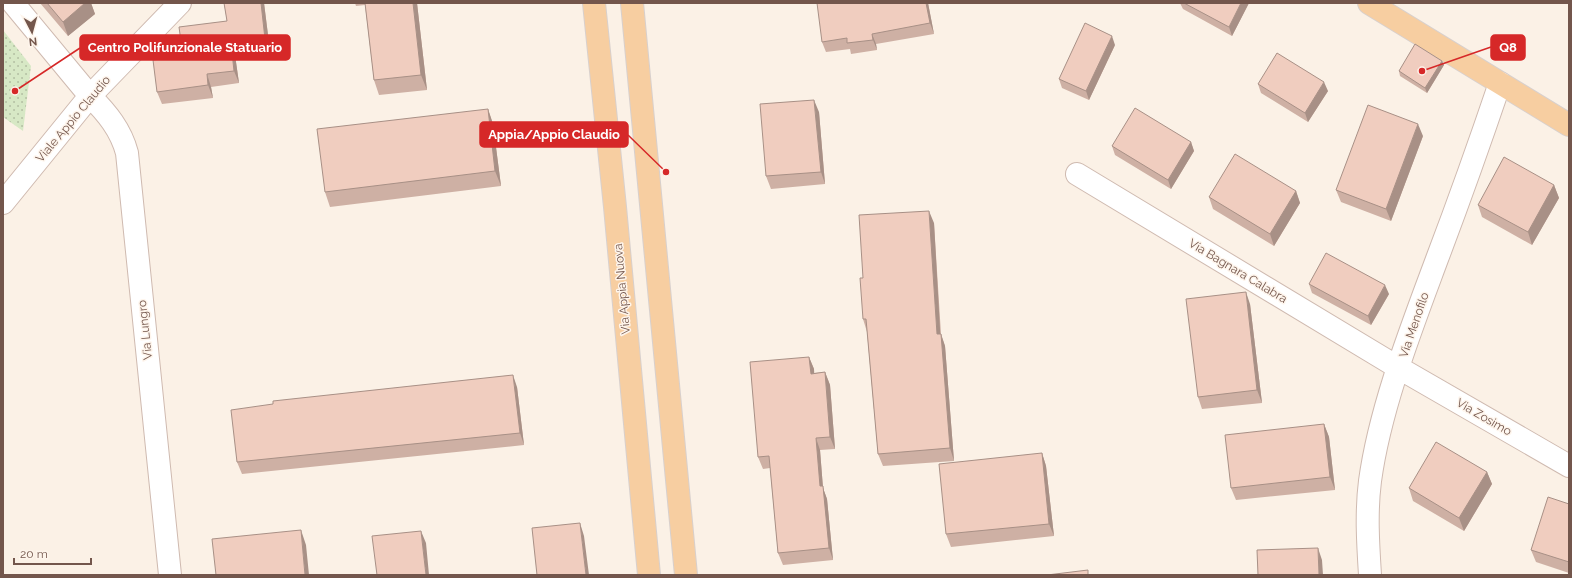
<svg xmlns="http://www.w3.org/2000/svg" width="1572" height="578" viewBox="0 0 1572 578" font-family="Raleway,sans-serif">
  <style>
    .park { fill: url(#park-dots) }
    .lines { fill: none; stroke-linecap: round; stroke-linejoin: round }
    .minor-casing { stroke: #cfbab0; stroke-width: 24 }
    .major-casing { stroke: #d8d0cd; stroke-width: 24 }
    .minor { stroke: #fff; stroke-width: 22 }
    .major { stroke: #f7cea1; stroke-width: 22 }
    .wall { fill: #ceb0a4 }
    .shaded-wall { fill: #a89086 }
    .building { fill: #f0cdbf; stroke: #a89086 }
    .labels { text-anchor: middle; stroke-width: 3; stroke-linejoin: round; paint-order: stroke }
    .street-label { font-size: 12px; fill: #73564c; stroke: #fef5ec }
    .leader { fill: none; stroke: #d62828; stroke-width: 1.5 }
    .callout-dot { fill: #d62828; stroke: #fef5ec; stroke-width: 1.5 }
    .callout { fill: #d62828; stroke: #d62828; stroke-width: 1.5 }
    .callout-label { font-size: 13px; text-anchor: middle; font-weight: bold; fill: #fff }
  </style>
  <defs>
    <pattern id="park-dots" width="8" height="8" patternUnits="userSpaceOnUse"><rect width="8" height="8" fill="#d7e8c5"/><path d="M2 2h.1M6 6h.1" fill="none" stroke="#b3bfa2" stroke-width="1.8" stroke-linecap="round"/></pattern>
  </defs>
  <rect width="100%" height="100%" fill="#fbf1e6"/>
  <!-- park -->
  <path class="park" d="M3,30L31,66L23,131L3,117Z"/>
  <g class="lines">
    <defs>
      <path id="minor" d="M13,3L90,96C107,113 121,130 127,153L170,575
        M1077,174L1399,368L1569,466
        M3,203L90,96L180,3
        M1370,575C1368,544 1366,512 1370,481C1380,408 1411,329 1437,259C1459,201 1480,142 1500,83"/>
      <path id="major" d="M594,3L615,207L649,575
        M632,3L686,575
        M1369,3L1569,125"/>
    </defs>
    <!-- minor casing -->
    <use href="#minor" class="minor-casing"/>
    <!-- major casing -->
    <use href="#major" class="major-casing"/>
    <!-- minor -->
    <use href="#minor" class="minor"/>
    <!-- major -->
    <use href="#major" class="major"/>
  </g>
  <!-- wall -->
  <path class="wall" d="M40,3H91L95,14L68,36Z
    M224,3H264L270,51L235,55L239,83L211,87L213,98L162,104L157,92L227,21Z
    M355,3H417L427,90L379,95L374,80L365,5L356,6Z
    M928,3L934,34L876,44L877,50L851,54L850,49L826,52L822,42Z
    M1180,3H1249L1232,36L1183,9Z
    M1115,45L1089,100L1062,88L1059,79Z
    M1442,61L1444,65L1427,93L1400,76L1399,71Z
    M1258,84L1328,91L1308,122L1261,93Z
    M488,109L493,124L501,186L330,207L325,192Z
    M819,112L825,184L771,189L766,176Z
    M1423,136L1391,221L1341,202L1336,190Z
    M1191,142L1194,151L1171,189L1115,155L1112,146Z
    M1554,185L1559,198L1532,245L1482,217L1478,205Z
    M1296,191L1300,203L1274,246L1213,209L1209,197Z
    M934,223L941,334L945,346L954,461L883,466L878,454L867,332L863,319V278Z
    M1309,284L1389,294L1371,325L1312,293Z
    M1250,304L1262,403L1202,409L1198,397Z
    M809,357L814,369V373L825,372L830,385L835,449L820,450L823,488L827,499L833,560L783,565L778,553L770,468L763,469L758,457Z
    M517,387L524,445L242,474L237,462Z
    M1324,424L1329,437L1335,490L1236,500L1231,488Z
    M1042,453L1046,466L1054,536L951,547L946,534Z
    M1487,472L1492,484L1464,531L1413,501L1409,488Z
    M1569,504V573L1536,562L1531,550Z"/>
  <!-- shaded-wall -->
  <path class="shaded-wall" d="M85,3H91L95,14L68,36L63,22Z
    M261,3H264L270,51L265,39Z
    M413,3H417L427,90L421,75Z
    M926,3H928L934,34L930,23Z
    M1241,3H1249L1232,36L1229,27Z
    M872,34L876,44L877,50L873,40Z
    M1112,36L1115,45L1089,100L1086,91Z
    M231,43L235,55L239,83L234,71Z
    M1442,61L1444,65L1427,93L1425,88Z
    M207,74L211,87L213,98L208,85Z
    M1324,82L1328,91L1308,122L1305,113Z
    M814,100L819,112L825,184L821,172Z
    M488,109L493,124L501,186L495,171Z
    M1418,124L1423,136L1391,221L1386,209Z
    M1191,142L1194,151L1171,189L1168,180Z
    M1554,185L1559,198L1532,245L1528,232Z
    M1296,191L1300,203L1274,246L1270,234Z
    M929,211L934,223L941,347L937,334Z
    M1385,285L1389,294L1371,325L1368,316Z
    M1246,292L1250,304L1262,403L1257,390Z
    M941,334L945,346L954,461L950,448Z
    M809,357L814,369L815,386L811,374Z
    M825,372L830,385L835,449L830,437Z
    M513,375L517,387L524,445L520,433Z
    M1324,424L1329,437L1335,490L1330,477Z
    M816,438L820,450L823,488L827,499L833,560L829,548L820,486Z
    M1042,453L1046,466L1054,536L1049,524Z
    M1487,472L1492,484L1464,531L1459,518Z
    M580,523L584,536L589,575H586Z
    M301,530L306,545L309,575H305Z
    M421,531L426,543L429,575H426Z
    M1318,548L1322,560L1323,575H1319Z"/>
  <!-- building -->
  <path class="building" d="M47,3H85L63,22Z
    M224,3H261L265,39L231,43L234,71L207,74L208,85L157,92L153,60L183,56L179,27L227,21Z
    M365,3H413L421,75L374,80Z
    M817,3H926L930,23L872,34L873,40L847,43V38L822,42Z
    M1184,3H1241L1229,27Z
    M1085,23L1112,36L1086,91L1059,79Z
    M1415,44L1442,61L1425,88L1399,71Z
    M1277,53L1324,82L1305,113L1258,84Z
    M814,100L821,172L766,176L760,104Z
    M1368,105L1418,124L1386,209L1336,190Z
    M1135,108L1191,142L1168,180L1112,146Z
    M488,109L495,171L325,192L317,129Z
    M1235,154L1296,191L1270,234L1209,197Z
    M1504,157L1554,185L1528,232L1478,205Z
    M929,211L937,334H941L950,448L878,454L866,319H863L860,278H863L859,215Z
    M1326,253L1385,285L1368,316L1309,284Z
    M1246,292L1257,390L1198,397L1186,299Z
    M809,357L811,374L825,372L830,437L816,438L820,486H823L829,548L778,553L769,456L758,457L750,362Z
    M513,375L520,433L237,462L231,410L273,404V401Z
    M1324,424L1330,477L1231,488L1225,435Z
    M1436,442L1487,472L1459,518L1409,488Z
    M1042,453L1049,524L946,534L939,464Z
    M1548,497L1569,504V562L1531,550Z
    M580,523L586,575H537L532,528Z
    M301,530L305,575H216L212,539Z
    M421,531L426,575H377L372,536Z
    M1318,548L1319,575H1258L1257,550Z
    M1088,570V575H1047Z"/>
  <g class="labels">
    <!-- street labels -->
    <g class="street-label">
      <text transform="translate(73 119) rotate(-50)" y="4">Viale Appio Claudio</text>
      <text transform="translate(1238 271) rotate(31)" y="4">Via Bagnara Calabra</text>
      <text transform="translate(622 289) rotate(-95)" y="4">Via Appia Nuova</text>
      <text transform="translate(1414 325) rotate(-71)" y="4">Via Menofilo</text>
      <text transform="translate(145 330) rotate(-96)" y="4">Via Lungro</text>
      <text transform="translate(1484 417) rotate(30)" y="4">Via Zosimo</text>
    </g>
  </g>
  <!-- callouts -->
  <path class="leader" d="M1422 71L1491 47M15 91L80 48M666 172L628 135"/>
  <g class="callout-dot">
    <circle cx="1422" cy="71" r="4"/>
    <circle cx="15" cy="91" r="4"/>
    <circle cx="666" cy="172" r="4"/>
  </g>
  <g class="callout">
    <rect x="1491" y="35" width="34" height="25" rx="4"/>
    <rect x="80" y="35" width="210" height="25" rx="4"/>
    <rect x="480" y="122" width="148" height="25" rx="4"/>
  </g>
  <g class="callout-label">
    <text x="1508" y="52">Q8</text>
    <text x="185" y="52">Centro Polifunzionale Statuario</text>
    <text x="554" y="139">Appia/Appio Claudio</text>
  </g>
  <!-- border -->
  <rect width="1572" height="578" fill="none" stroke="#73564c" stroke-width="8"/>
  <!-- north arrow -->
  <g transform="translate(32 32) rotate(174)" stroke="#fef5ec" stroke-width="3" paint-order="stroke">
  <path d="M0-3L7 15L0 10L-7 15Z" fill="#73564c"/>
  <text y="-6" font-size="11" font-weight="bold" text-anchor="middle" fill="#73564c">N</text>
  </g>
  <!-- scale -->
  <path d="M14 558v6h77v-6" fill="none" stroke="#73564c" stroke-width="2"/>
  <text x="20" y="558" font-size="12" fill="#73564c" stroke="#fef5ec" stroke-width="3" paint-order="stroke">20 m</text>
</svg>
